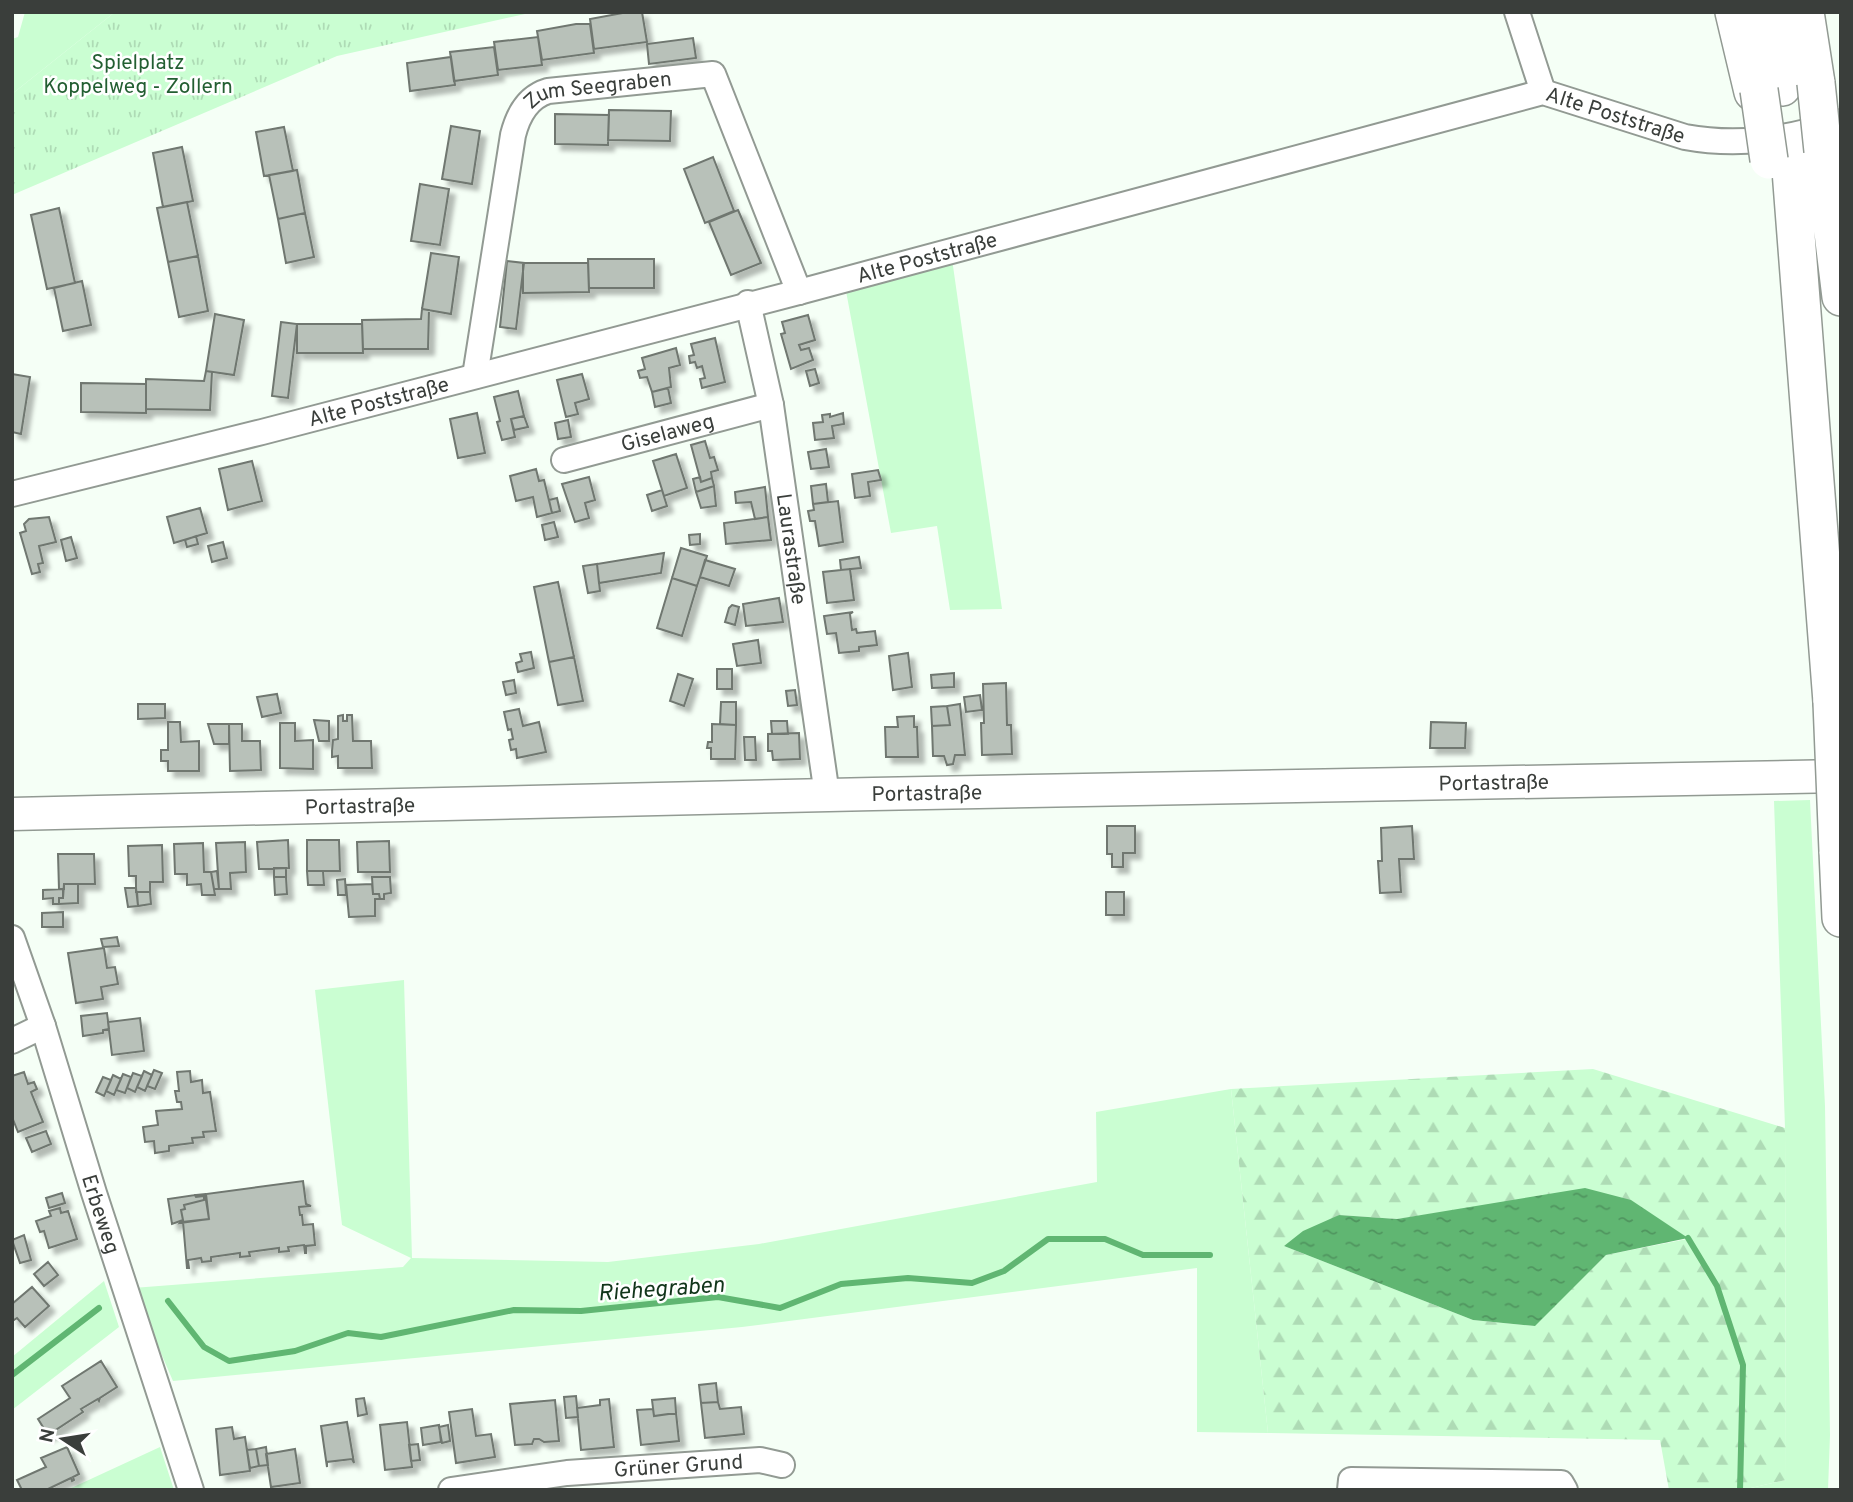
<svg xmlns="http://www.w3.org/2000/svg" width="1853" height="1502" viewBox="0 0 1853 1502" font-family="Overpass,sans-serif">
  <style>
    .grass { fill: #cafed2 }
    .forest { fill: url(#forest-firs); fill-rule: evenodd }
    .park { fill: url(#park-tufts) }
    .water { fill: url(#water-ripples) }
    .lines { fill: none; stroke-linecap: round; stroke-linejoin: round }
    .stream { stroke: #60b672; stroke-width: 6 }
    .building { fill: #b8c1b9; stroke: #6f7770; stroke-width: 2; filter: url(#shadow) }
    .minor-casing { stroke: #929a93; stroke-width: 28 }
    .major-casing { stroke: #929a93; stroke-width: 35 }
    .highway-casing { stroke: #929a93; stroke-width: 40 }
    .minor { stroke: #fff; stroke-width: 24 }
    .major { stroke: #fff; stroke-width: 32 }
    .highway { stroke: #fff; stroke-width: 37 }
    .highway-bridge-casing { stroke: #929a93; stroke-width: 40; stroke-linecap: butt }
    .highway-bridge { stroke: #fff; stroke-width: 37 }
    .labels { text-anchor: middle; stroke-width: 5; stroke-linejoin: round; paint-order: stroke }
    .park-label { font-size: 21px; fill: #235f32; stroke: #fff }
    .street-label { font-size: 21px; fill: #3a3e3b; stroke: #fff }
    .water-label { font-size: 23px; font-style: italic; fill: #11351a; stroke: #fff }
  </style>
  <defs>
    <pattern id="forest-firs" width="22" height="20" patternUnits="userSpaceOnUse" patternTransform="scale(1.75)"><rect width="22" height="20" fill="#cafed2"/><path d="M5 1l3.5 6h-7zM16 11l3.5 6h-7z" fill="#aedbb5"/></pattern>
    <pattern id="park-tufts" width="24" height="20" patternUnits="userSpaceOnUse" patternTransform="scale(1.75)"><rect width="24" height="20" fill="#cafed2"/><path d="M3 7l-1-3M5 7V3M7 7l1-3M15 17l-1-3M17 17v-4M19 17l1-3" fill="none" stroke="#aedbb5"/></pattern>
    <pattern id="water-ripples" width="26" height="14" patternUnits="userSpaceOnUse" patternTransform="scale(1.75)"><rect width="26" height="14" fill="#60b672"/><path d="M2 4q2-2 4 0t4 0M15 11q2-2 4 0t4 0" fill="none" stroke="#50955f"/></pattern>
    <filter id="shadow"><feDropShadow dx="6" dy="6" stdDeviation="2" flood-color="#0004"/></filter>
  </defs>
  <rect width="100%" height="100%" fill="#f5fff6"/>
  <!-- grass -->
  <path class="grass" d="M25,12H115L12,94V39L18,37Z
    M952,259L1002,609L950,610L937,526L891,533L846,291Z
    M1810,800L1825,1106L1830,1435L1828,1490H1742L1786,1480L1785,1128L1774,801Z
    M404,980L412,1258L608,1262L759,1244L1097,1182L1096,1112L1231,1089L1268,1433L1197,1432V1268L742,1327L173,1381L133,1288L403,1267L411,1258L342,1225L315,990Z
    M104,1281L119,1327L12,1410V1357Z
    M160,1447L174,1490H67Z"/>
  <!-- forest -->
  <path class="forest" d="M1593,1069L1785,1128L1786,1480L1742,1490H1669L1660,1440L1268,1433L1231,1089ZM1498,1204L1687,1239L1606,1255L1534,1326L1473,1320L1284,1246L1339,1215L1397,1219Z"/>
  <!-- park -->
  <path class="park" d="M115,12H534L337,56L12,195V94Z"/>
  <!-- water -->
  <path class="water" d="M1585,1188L1631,1200L1688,1238L1606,1255L1535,1326L1473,1320L1284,1246L1303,1231L1339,1215L1397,1219Z"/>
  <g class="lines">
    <!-- stream -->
    <path class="stream" d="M1688,1238L1717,1286L1743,1365L1740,1490
      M168,1301L204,1347L229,1361L295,1351L348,1333L381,1337L514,1310L581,1311L718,1297L780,1308L841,1284L908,1278L972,1283L1004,1271L1048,1239H1105L1143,1255H1210
      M12,1375L99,1308"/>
  </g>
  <!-- building -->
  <path class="building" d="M628,12H642L647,42L594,49L590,19Z
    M576,24H590L594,53L542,60L537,31Z
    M538,37L542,65L498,70L494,42Z
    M693,38L696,58L649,64L647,44Z
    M494,47L498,75L454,81L450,52Z
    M451,57L455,85L410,91L407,63Z
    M609,110L671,111L670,141L608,140Z
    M555,114L609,115L608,145L555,144Z
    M451,126L480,131L472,184L442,179Z
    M284,127L293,171L264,176L256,132Z
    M182,147L193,201L163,207L153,153Z
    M713,157L734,211L705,223L684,169Z
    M297,170L305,213L278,219L269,175Z
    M420,184L449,189L440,245L411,241Z
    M187,202L198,256L168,262L157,208Z
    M59,208L75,283L47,289L31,215Z
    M738,210L761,263L731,275L709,222Z
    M305,213L314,257L286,263L278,219Z
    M431,253L459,257L451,314L422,309Z
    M198,256L208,311L179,317L168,262Z
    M588,259H654V288H589Z
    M507,261L524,263L516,329L500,327Z
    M523,263H588L589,292L523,293Z
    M82,281L91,325L63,331L54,288Z
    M422,309L429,310L428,349H363L362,320L421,319Z
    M215,314L244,320L234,375L206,371Z
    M808,315L815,340L799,345L801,350L809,348L813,360L791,369L781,334L785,333L782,322Z
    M281,322L297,324L288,398L272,396Z
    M297,324H362L363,353H297Z
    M715,338L725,382L702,388L700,379L705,378L702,366L697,368L695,362L690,363L689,356L694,355L691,344Z
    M676,348L680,365L669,368L671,387L652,392L647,377L640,378L638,371L645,369L642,358Z
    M815,369L819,383L810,386L806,371Z
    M206,371L212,372L210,410L146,409V379L204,381Z
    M12,374L30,377L21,434L12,432Z
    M582,374L589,399L575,403L578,414L566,417L557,380Z
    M81,383L146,384V413L81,412Z
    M668,388L671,403L655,407L652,392Z
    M518,391L524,416L511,419L515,437L502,440L497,422L500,421L494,397Z
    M477,413L485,453L458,458L450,419Z
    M843,413L844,424L832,426L834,438L815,440L813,423L823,422L822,415L830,414V417Z
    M524,416L528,427L514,430L511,419Z
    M568,420L571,437L558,439L555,423Z
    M705,441L710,458L714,457L718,470L711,472L712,478L701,482L691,445Z
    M826,449L829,467L811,469L808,452Z
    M676,454L687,488L664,496L653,461Z
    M252,461L262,501L228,510L219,469Z
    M536,469L539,481L544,480L552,513L537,517L533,497L516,501L510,476Z
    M878,470L881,480L868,482L870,496L855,498L852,474Z
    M589,477L595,500L585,503L589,518L575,522L562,484Z
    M700,477L701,482L712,478L714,486L696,492L693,479Z
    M826,484L828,502L813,504L811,486Z
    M714,486L716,506L701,508L696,492Z
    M765,487L768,517L755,519L751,502L736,503L735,492Z
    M662,490L667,506L652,511L647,495Z
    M557,498L560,511L552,513L549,500Z
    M838,501L843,542L819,546L815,521H810L808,511L814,510L813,504Z
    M200,508L207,533L174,543L167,517Z
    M49,517L56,542L39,546L43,563L38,564L40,572L32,574L20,533L26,531L24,524L29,519Z
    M768,517L771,540L726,544L724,523Z
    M554,522L558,537L545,540L542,525Z
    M700,534V544L690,545L689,535Z
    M196,536L198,544L187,547L185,540Z
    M71,537L77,558L66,561L61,540Z
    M223,542L227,558L212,562L208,546Z
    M681,548L707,556L697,586L672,578Z
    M664,553L661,573L599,583L597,564Z
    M859,557L861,568L841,570L840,560Z
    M705,560L735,569L729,586L700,577Z
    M597,564L600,591L588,593L583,566Z
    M850,569L854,600L827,603L823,572Z
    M672,578L697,586L682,636L657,628Z
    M558,582L574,657L549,662L534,587Z
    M779,598L783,622L746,626L743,604Z
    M732,605L739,607L735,625L725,622L729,608Z
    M853,612L850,614L852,630L856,629L857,633L875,631L877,645L859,647V651L839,653L836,633L827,634L824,616Z
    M758,640L761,663L737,666L733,644Z
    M531,652L534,668L518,672L516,663L522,661L520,654Z
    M908,653L912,687L893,690L889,656Z
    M574,657L583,701L558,705L549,662Z
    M717,669H732V689H717Z
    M954,673V687L932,688L931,675Z
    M678,674L693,679L684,706L670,701Z
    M514,680L516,693L506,695L503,682Z
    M1006,683L1007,725H1011L1012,754L982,755L981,723H984L983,684Z
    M795,690L797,705L788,706L786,691Z
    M277,694L281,713L262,717L257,697Z
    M980,695L982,710L966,712L964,697Z
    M721,702H736V725L720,724Z
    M138,704H165V718L138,719Z
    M960,704L965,755H955L953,764L947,765L944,756H933L932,726L950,725L947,706Z
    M947,706L950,725L932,726L931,707Z
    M519,709L523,726L539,722L546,752L517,758L516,749L511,750L509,740L513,739L511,729L508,730L504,712Z
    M343,715V721H347V715H352L353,741H371L372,768H338V756L332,757V751L333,740L338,739V716Z
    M914,716V727H917L918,757H886L885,727H898L897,717Z
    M314,720L329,721V741H319Z
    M771,721H787L788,734H772Z
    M168,722H180L181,742L199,741V771H168V761H161V750H168Z
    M1431,722L1466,723L1465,748H1430Z
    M280,723H295V741L313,740V769L280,768Z
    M208,724H229V744H214Z
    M229,724H242V741H260L261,770L230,771Z
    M712,724L736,725L735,759H711V748H707L708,742H712Z
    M799,733L800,759L773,760L772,751H768V734Z
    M744,737H755L756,760H745Z
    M1107,826H1135V853H1123V867H1112V854H1107Z
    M1412,826L1414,859H1399L1401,892L1380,893L1378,861H1382L1381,828Z
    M288,840L289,868L259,869L257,842Z
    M307,840H339L340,871H307Z
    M389,841L390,872H358L357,842Z
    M245,842L246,872L230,873L231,889H219L216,843Z
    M203,843L204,872H211L215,895H202L201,884L187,885V874H175L174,844Z
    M162,845L163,882H150V892H136V876H129L128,846Z
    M58,854H94L95,884H64V889H59Z
    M274,868H286V877H274Z
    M217,871L219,889H214L211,872Z
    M307,871H323L324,885H308Z
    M274,877H286L287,894L275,895Z
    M372,877H390L391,893L384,894V899H380L379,894H373Z
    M345,879L346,895H338L337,880Z
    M64,884H78V903L59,904V898H63Z
    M372,884L373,894H379L380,899H375V916L349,917L346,885Z
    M125,888H136L138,906L128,907Z
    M63,889V898H59V904H53V898L43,899V890Z
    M137,892H150L151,904L138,906Z
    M1106,892H1124V915H1106Z
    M63,912V927H42V913Z
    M117,937L119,946L103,947L101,939Z
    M104,948L107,968L115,967L118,984L101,987L103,999L76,1003L68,953Z
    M107,1013L109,1029L103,1030V1033L83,1036L81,1016Z
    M140,1018L144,1051L112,1055L108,1022Z
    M154,1070L162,1073L155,1089L147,1086Z
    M144,1071L152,1075L145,1091L137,1087Z
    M190,1071L191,1082L202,1080L203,1093L210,1092L216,1131L203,1132L204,1137L192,1138L193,1143L169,1146V1151L155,1153L154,1141L145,1142L143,1127L158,1125L156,1111L182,1109L181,1102H177L175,1091H179L177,1072Z
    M24,1072L28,1084L34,1082L37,1089L31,1092L43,1122L18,1132L12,1117V1076Z
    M133,1073L142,1076L135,1092L127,1088Z
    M123,1074L131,1077L125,1093L116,1090Z
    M113,1075L121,1079L114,1095L106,1091Z
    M103,1077L111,1080L104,1096L96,1092Z
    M46,1131L51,1144L32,1152L26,1138Z
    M303,1181L306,1204L311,1206L299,1207L300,1215H302L303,1225L313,1224L315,1245L306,1246V1253H305L304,1245L288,1247L289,1251L279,1252V1248L249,1252L250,1256L240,1257V1253L211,1257V1261L202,1262L201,1258L188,1260L189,1268H187L183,1222L209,1219L206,1194Z
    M62,1193L65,1203L49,1208L46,1198Z
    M205,1194L209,1219L180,1223L183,1220L181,1210L185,1209L184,1205L204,1200V1196L196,1197L195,1195Z
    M195,1195L196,1197L204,1196V1200L184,1205L185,1209L181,1210L183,1220L172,1224L168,1199Z
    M60,1208L61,1213L68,1211L77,1239L49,1248L44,1231L40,1232L36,1221L51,1216L49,1211Z
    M24,1235L31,1260L20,1263L12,1240Z
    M48,1262L58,1275L44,1286L34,1274Z
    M32,1287L49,1306L25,1327L17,1318L14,1320L12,1318V1304Z
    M101,1361L117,1387L100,1398L99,1401L98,1399L81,1409L83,1412L48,1435L38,1419L70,1398L62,1386Z
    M716,1383L718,1402L701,1403L699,1385Z
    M576,1396L578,1417L566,1418L564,1397Z
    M364,1398L367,1414L358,1416L356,1399Z
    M675,1398L676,1413L654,1416L652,1400Z
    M609,1399L614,1447L581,1450L577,1408L600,1405V1400Z
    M555,1400L559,1441L544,1442L539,1439H534L532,1444L515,1445L510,1404Z
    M718,1402L720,1409L741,1407L744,1434L705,1438L701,1403Z
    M472,1409L476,1436L491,1434L495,1457L456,1463L449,1412Z
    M653,1409L654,1416L676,1413L679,1441L641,1445L637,1410Z
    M347,1422L354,1463L352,1459L327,1462V1467L321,1426Z
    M407,1422L412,1467L385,1470L380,1425Z
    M439,1425L441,1442L423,1445L421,1428Z
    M448,1425L450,1441L442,1443L439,1427Z
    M232,1427L234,1439L245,1437L250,1471L220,1475L216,1429Z
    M418,1444L420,1460L411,1461L409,1445Z
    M67,1447L79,1474L73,1477L74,1480L72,1481L71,1478L46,1490H22L17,1480L46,1467L41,1458Z
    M266,1447L268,1465L259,1466L256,1449Z
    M256,1449L259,1466L250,1468L247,1450Z
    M295,1449L300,1483L271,1487L266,1454Z"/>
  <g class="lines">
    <defs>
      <g id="minor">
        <path d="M1517,12L1543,92"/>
        <path id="s1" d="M748,303L771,405L827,795"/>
        <path id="s2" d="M475,376L513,135C518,115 528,97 548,91L713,74L799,292"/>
        <path id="s3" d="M564,460L771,405"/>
        <path id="s4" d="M12,494L262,432L799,292L1543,92L1685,137C1739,147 1789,139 1841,122"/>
        <path id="s5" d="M12,938L43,1026L94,1193L191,1490"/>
        <path d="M12,1041L43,1026"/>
        <path id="s6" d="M451,1490L567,1473L760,1460L782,1465"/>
        <path d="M1350,1490L1351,1480L1561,1483L1565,1490"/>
      </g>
      <g id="major">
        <path id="s7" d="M12,814L873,794L1841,776"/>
      </g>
      <path id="highway" d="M1734,12L1753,92
        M1771,12L1782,87
        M1805,12L1816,83
        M1823,151L1841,297
        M1790,157L1832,702
        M1838,851L1841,918"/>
    </defs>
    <!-- minor casing -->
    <use href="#minor" class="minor-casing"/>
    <!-- major casing -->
    <use href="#major" class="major-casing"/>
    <!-- highway casing -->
    <use href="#highway" class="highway-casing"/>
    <!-- minor -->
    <use href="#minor" class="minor"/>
    <!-- major -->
    <use href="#major" class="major"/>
    <!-- highway -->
    <use href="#highway" class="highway"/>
    <defs>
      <path id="highway-bridge" d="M1816,83L1823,151
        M1759,90L1769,160
        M1832,702L1838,851"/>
    </defs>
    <!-- highway-bridge casing -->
    <use href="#highway-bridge" class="highway-bridge-casing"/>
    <!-- highway-bridge -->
    <use href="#highway-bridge" class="highway-bridge"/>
  </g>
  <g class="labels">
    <!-- park labels -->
    <g class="park-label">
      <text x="138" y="69">Spielplatz<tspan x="138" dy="24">Koppelweg - Zollern</tspan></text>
    </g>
    <!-- street labels -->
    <g class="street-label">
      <text dy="7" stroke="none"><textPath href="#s2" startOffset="352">Zum Seegraben</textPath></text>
      <text dy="7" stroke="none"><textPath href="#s4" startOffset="1659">Alte Poststraße</textPath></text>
      <text dy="7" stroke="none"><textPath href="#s4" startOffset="945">Alte Poststraße</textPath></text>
      <text dy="7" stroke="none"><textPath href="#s4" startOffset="378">Alte Poststraße</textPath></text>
      <text dy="7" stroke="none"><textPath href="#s3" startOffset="107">Giselaweg</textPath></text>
      <text dy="7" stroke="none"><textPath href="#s1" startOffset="250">Laurastraße</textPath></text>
      <text dy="7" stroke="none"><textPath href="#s7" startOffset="1482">Portastraße</textPath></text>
      <text dy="7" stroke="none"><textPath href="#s7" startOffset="915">Portastraße</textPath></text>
      <text dy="7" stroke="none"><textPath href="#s7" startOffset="348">Portastraße</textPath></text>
      <text dy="7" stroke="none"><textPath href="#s5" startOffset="290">Erbeweg</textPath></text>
      <text dy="7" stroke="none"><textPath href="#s6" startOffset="229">Grüner Grund</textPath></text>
    </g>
    <!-- water labels -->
    <g class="water-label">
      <text transform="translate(661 1288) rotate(-4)" y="8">Riehegraben</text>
    </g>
  </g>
  <!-- border -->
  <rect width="1853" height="1502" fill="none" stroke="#3a3e3b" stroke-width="28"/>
  <!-- north arrow -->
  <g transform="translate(63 1439) rotate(282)" stroke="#ffffff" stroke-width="5" paint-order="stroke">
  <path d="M0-5L12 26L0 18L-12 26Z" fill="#3a3e3b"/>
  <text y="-10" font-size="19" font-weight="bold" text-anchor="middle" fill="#3a3e3b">N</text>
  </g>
</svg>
